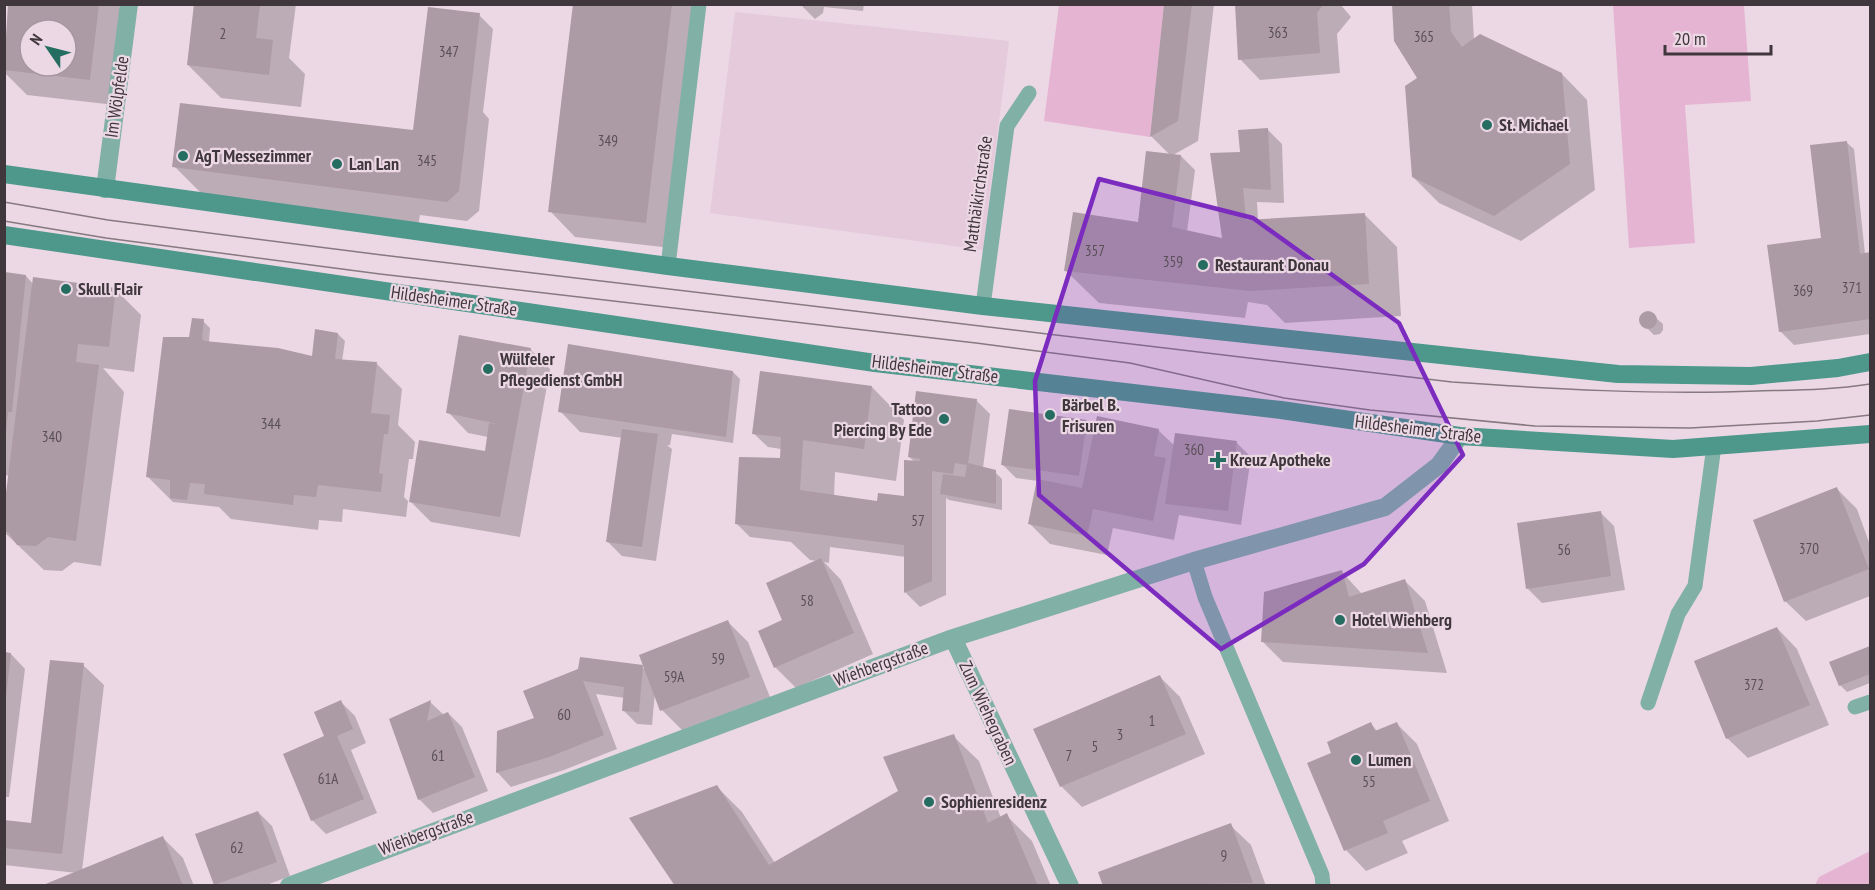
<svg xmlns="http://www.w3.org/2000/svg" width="1875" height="890" viewBox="0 0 1875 890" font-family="'PT Sans Narrow',sans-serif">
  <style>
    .built { fill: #e4cada }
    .green { fill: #e6b4d3 }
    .shadow { fill: #0003; fill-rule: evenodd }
    .building { fill: #ac9aa5; fill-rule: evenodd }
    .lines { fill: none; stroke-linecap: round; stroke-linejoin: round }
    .lane { stroke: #81b0a7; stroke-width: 15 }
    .street { stroke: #81b0a7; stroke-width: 18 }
    .secondary { stroke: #4d988b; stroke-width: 18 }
    .tram { stroke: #867980; stroke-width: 1.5 }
    .marked { fill: #7b2cbf; fill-opacity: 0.2; stroke: #7b2cbf; stroke-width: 4.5; stroke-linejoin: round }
    .poi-dot { fill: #256c61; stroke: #ecd8e4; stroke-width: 2 }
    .labels { text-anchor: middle; stroke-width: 4.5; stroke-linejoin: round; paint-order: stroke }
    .number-label { font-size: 15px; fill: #5a5056 }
    .street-label { font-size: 18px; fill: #3f373b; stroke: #ecd8e4 }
    .poi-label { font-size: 18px; font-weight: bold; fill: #3f373b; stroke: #ecd8e4; text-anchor: start }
  </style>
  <rect width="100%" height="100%" fill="#ecd8e4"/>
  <!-- built -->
  <path class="built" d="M735,12L1009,41L983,250L710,213Z"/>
  <!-- green -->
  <path class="green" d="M1059,5H1164L1150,137L1044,121Z
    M1613,5H1744L1751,101L1685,105L1695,243L1629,248Z
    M1870,851V885H1815L1819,877Z"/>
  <!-- shadow -->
  <path class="shadow" d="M10,4H117L126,13L115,105L27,95L4,72ZM30,30H66V66H30Z
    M195,4H296L289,58L305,74L301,107L221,98L188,65Z
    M574,4H700L671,248L575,237L550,211Z
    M800,4H864L863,11L824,7L823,13L815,19Z
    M1165,4H1214L1198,141L1173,155L1181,156L1195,170L1187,232L1223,240L1242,154L1268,130L1282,144L1284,203L1257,202L1258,220L1364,214L1397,247L1401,316L1285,323L1267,305L1248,302L1245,318L1099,303L1066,271L1139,224L1170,155L1151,136Z
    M1236,4H1340L1351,17L1337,34L1340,73L1260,80L1240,59Z
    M1393,4H1472L1474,40L1562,74L1587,100L1595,190L1521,241L1439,203L1413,177L1419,78Z
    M479,15L493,29L483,112L489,119L479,211L467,221L420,215L418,226L207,199L174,166L414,132Z
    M1847,143L1854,149L1865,254L1870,253V334L1794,345L1780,331L1822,239Z
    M4,274L26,276L34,285L115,289L141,315L134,372L103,368L124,392L101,566L74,562L62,571L44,570L4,532L10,476L4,475Z
    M1645,313H1650L1663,324V330L1660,334L1654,335L1642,323L1641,318Z
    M203,321L210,328L209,342L313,358L338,334L345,341L342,361L377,364L402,389L398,425L415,442L413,459H409L404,497L408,501L406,517L343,509L342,522L319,520L318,530L231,519L219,507L173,502L148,477L190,339Z
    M570,345L733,372L740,379L733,443L672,434L670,445H667L672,449L656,561L622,556L608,542L623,438L580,432L560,411Z
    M530,349L550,369L520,537L431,522L410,501L486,453L488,437L468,433L448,412Z
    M872,387L904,420L896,481L835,472L834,496L879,502L906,498L915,462L909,457L976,400L990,414L983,468L995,472L1002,479V510L949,500L946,498V595L920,607L906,593V557L830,547L829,563L824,562L841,580L873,654L796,688L776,668L760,632L784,621L817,561L810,560L791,542L750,537L736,523L781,460V449L768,447L753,433Z
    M1087,422L1095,430H1158L1175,446L1237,443L1251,457L1241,525L1179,515L1174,540L1113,528L1107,555L1050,544L1030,524L1038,481L1016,478L1002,464Z
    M1837,489L1857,509L1870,545V596L1806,621L1785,601Z
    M1600,512L1614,526L1625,590L1542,603L1528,589Z
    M1342,572L1362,594L1404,580L1425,601L1447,673L1283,662L1263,642Z
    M728,622L748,642L770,697L682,730L662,710L655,693L652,725L637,724L623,710L625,698L596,694L617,749L564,770L511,787L498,773L499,732L536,719L525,692L642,667L647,671Z
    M1777,628L1797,649L1829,725L1748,758L1727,738Z
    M1870,647V683L1847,692L1840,685L1831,662Z
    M4,654H11L25,669L9,797H4Z
    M83,665L104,685L82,871L163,838L183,858L194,886H47L77,873L4,865V821L32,825Z
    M1160,677L1180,697L1205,754L1082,807L1061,786Z
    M341,702L355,716L366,743L351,750L377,813L326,834L312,820L326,737Z
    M430,702L444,715L448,713L462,727L488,791L433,813L419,799L391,720Z
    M1371,724L1378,732L1397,724L1417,744L1449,821L1402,841L1408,853L1366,871L1346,850L1333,753Z
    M953,736L979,761L1001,818L1006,815L1032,841L1051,886H677L717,787L742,812L775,863L900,791Z
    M258,812L272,826L290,876L264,886H217L215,884Z
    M1230,825L1251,845L1266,886H1104Z"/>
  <!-- building -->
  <path class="building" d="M8,4H99L90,80L4,70ZM30,30H66V66H30Z
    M194,4H260L256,38L273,40L269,75L187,65Z
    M573,4H672L646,223L548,212Z
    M1164,4H1192L1178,121L1150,137Z
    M1235,4H1324L1317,13L1320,53L1238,60Z
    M1392,4H1449L1451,32L1462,47L1480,34L1562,73L1570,164L1494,216L1412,177L1405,86L1417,78L1394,41Z
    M428,7L480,13L459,191L447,202L172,167L180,103L413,130Z
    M1268,128L1271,190L1243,188L1246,220L1365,213L1369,284L1251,291L1064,271L1073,212L1138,222L1146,151L1181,155L1172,227L1222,238L1210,153L1240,152L1238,130Z
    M1847,141L1860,254L1870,252V319L1779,332L1767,245L1821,238L1810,145Z
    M5,272L26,275L12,412H8L6,433Z
    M33,277L116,288L109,347L78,344L76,362L99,365L76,541L48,537L36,546L17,545L8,532H4V509Z
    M1639 320a9 9 0 1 1 18 0a9 9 0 1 1-18 0Z
    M192,318L204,319L202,339L205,341L278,348L312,356L315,329L338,333L335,359L377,362L371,413L390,415L388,434H384L379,473L383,474L381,492L318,485L316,497L294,495L293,505L204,494L205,484L190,483L187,500L170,498V480L146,477L163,337H189Z
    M459,335L531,348L500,517L409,502L419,440L485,451L489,423L498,424L446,413Z
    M568,344L733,371L726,437L558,412Z
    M760,371L872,386L864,449L803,440L800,490L877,501L878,493L904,496V460L920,461V459L908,457L916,391L977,399L968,463L996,470V504L940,494L943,474L965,477L967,465L955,463L953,474L932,471V581L904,593V545L735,524L739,457L780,458L781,437L752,434Z
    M1009,409L1087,420L1079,476L1001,465Z
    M1097,416L1159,429L1154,456L1166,458L1153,521L1093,509L1087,536L1028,524L1037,479L1082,488Z
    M622,429L658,434L642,547L606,542Z
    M1175,433L1237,441L1228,511L1165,504Z
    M1837,487L1869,569L1784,602L1753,520Z
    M1601,511L1611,576L1526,589L1517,523Z
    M821,558L854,633L774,668L758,631L782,620L766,583Z
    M1342,570L1349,597L1405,579L1428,653L1261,642L1264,592Z
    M728,620L750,677L660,711L639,655Z
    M1777,627L1810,705L1726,739L1694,661Z
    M1870,646V674L1839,686L1829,662Z
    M5,652L11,653L6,697H5Z
    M580,657L643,665L639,712L622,711L624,687L583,681L604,735L549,757L496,773L497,731L534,718L523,691L578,669Z
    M50,660L84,663L62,854L4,848V820L31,823Z
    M1160,675L1186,734L1060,787L1033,729Z
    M341,700L353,729L337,736L364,799L311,821L283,754L324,736L314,712Z
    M431,700L427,721L448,712L475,777L418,800L389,719Z
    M1371,722L1375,731L1397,722L1430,801L1383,821L1388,833L1344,851L1307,763L1331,753L1327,742Z
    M954,734L988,823L1007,813L1038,886H675L629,818L717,785L769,865L898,791L883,757Z
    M258,811L277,862L214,885L195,834Z
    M1231,823L1253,883L1103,886L1098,872Z
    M163,836L183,886H43V885Z"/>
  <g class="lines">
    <!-- lane -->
    <path class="lane" d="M668,266L699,4
      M983,306L1007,126L1029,93
      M1194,561L1205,597L1322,875L1323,886
      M1648,703L1678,614L1695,586L1714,446
      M1855,707L1870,702"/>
    <!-- street -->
    <path class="street" d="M105,189L129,4
      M953,638L1070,886
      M289,886L953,638L1194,561L1385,507L1439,465L1460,436"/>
    <!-- secondary -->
    <path class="secondary" d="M4,174L668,266L983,306L1618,374L1751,376L1838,368L1870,362
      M4,235L875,363L1281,410L1460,436L1673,449L1870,434"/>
    <!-- tram -->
    <path class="tram" d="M4,202L108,220L382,255L1452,382C1553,389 1655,395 1757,391C1795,390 1833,390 1870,384
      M4,221L106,238L380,274L976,343L1130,363L1284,398L1370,410L1535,426L1690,428L1817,421L1870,415"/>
  </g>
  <!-- marked area -->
  <path class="marked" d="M1099,179L1253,218L1399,323L1463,455L1364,564L1221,649L1039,495L1035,381Z"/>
  <!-- markers -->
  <g class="poi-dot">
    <circle cx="1487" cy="125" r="6"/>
    <circle cx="183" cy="156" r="6"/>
    <circle cx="337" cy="164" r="6"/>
    <circle cx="1203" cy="265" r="6"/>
    <circle cx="66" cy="289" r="6"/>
    <circle cx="488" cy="369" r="6"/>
    <circle cx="1050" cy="415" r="6"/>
    <circle cx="944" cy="419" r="6"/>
    <path d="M1215 451h6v6h6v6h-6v6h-6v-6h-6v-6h6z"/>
    <circle cx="1340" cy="620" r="6"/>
    <circle cx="1356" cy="760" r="6"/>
    <circle cx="929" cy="802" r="6"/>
  </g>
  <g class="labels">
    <!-- number labels -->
    <g class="number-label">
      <text x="1278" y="38">363</text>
      <text x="223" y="39">2</text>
      <text x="1424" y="42">365</text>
      <text x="449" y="57">347</text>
      <text x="608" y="146">349</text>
      <text x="427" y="166">345</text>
      <text x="1095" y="256">357</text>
      <text x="1173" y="267">359</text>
      <text x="1852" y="293">371</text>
      <text x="1803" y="296">369</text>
      <text x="271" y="429">344</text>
      <text x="52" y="442">340</text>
      <text x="1194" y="455">360</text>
      <text x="918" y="526">57</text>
      <text x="1809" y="554">370</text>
      <text x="1564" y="555">56</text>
      <text x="807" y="606">58</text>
      <text x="718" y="664">59</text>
      <text x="674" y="682">59A</text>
      <text x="1754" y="690">372</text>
      <text x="564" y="720">60</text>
      <text x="1152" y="726">1</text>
      <text x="1120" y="740">3</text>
      <text x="1095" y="752">5</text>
      <text x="438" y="761">61</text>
      <text x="1069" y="761">7</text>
      <text x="328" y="784">61A</text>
      <text x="1369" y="787">55</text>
      <text x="237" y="853">62</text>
      <text x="1224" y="861">9</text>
    </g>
    <!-- street labels -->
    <g class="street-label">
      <text transform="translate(117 97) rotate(-82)" y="6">Im Wölpfelde</text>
      <text transform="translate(978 194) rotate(-82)" y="6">Matthäikirchstraße</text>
      <text transform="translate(454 301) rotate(8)" y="6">Hildesheimer Straße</text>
      <text transform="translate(935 369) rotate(7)" y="6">Hildesheimer Straße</text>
      <text transform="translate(1418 429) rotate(7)" y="6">Hildesheimer Straße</text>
      <text transform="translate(881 664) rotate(-20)" y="6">Wiehbergstraße</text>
      <text transform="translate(988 713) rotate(65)" y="6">Zum Wiehegraben</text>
      <text transform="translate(426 833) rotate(-20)" y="6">Wiehbergstraße</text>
    </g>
    <!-- poi labels -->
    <g class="poi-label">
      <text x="1499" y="131">St. Michael</text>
      <text x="195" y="162">AgT Messezimmer</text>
      <text x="349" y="170">Lan Lan</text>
      <text x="1215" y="271">Restaurant Donau</text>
      <text x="78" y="295">Skull Flair</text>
      <text x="500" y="365">Wülfeler<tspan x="500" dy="21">Pflegedienst GmbH</tspan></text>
      <text x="1062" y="411">Bärbel B.<tspan x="1062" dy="21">Frisuren</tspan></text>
      <text x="932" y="415" text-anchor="end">Tattoo<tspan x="932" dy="21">Piercing By Ede</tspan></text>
      <text x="1230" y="466">Kreuz Apotheke</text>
      <text x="1352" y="626">Hotel Wiehberg</text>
      <text x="1368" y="766">Lumen</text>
      <text x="941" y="808">Sophienresidenz</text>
    </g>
  </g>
  <!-- border -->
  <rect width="1875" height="890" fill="none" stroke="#3f373b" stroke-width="12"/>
  <!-- north arrow -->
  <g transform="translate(48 48) rotate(305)"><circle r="28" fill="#ecd8e4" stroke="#a798a0" stroke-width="1.5"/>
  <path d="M0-4.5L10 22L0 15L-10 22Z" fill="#256c61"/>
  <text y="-9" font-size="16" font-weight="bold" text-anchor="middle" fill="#3f373b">N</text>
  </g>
  <!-- scale -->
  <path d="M1665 45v9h106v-9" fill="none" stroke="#3f373b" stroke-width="3"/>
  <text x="1674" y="45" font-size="18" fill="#3f373b" stroke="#ecd8e4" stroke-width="4.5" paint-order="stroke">20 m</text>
</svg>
